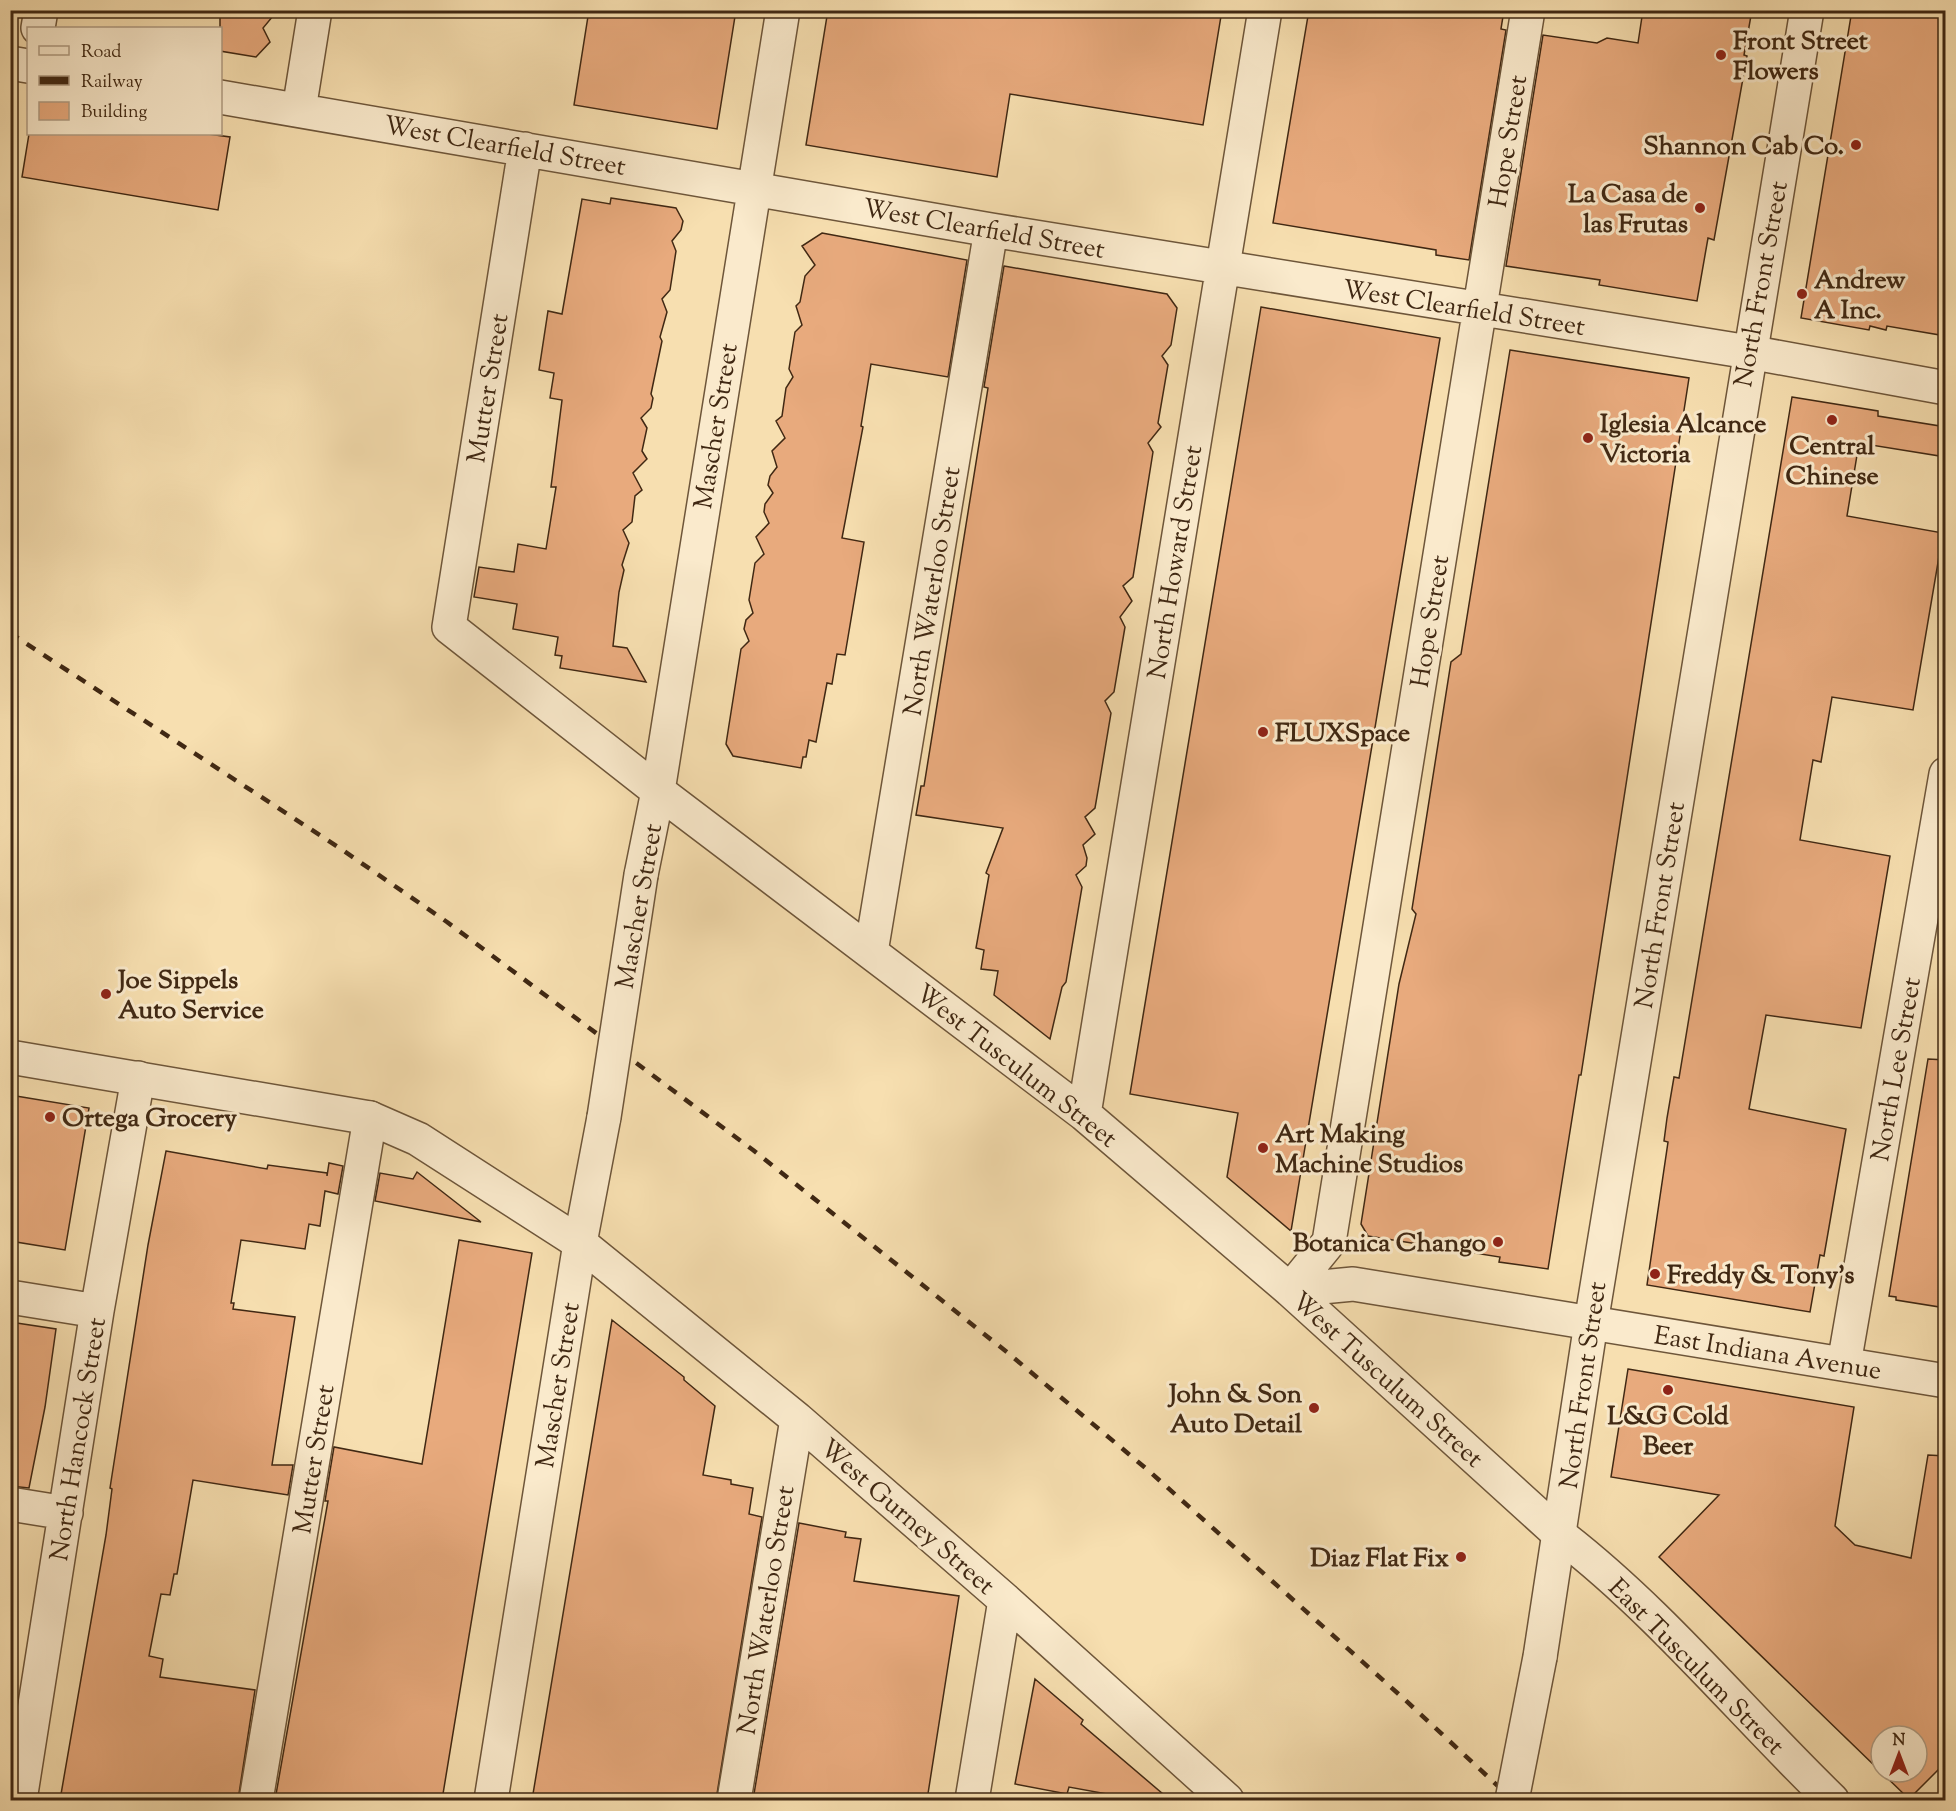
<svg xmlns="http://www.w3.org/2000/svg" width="1956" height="1811" viewBox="0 0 1956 1811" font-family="'Sorts Mill Goudy',serif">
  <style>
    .building { fill: #e8aa7d; stroke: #402813; stroke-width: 1.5; fill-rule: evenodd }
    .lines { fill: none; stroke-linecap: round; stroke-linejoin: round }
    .minor-casing { stroke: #6e563a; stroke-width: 36 }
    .tertiary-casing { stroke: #6e563a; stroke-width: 36 }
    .minor { stroke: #faeacc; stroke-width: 33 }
    .tertiary { stroke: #faeacc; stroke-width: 33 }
    .rail { stroke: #402813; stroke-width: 4.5; stroke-dasharray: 10 10; stroke-linecap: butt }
    .minor-bridge-casing { stroke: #6e563a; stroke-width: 36; stroke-linecap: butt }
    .tertiary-bridge-casing { stroke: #6e563a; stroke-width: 36; stroke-linecap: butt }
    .minor-bridge { stroke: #faeacc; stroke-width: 33 }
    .tertiary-bridge { stroke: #faeacc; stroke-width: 33 }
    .poi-dot { fill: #8f2418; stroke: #faeacc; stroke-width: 2 }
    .labels { text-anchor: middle; stroke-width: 6; stroke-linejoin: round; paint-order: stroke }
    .poi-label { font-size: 26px; font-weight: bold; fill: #402813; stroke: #faeacc; text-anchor: start }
    .street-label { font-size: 26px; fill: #402813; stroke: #faeacc }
  </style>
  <rect width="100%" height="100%" fill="#f7dfb0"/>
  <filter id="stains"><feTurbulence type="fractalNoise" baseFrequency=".00333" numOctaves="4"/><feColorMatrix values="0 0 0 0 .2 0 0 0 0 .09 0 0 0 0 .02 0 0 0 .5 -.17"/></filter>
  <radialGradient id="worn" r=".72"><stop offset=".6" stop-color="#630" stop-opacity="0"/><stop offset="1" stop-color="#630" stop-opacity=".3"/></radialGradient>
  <!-- building -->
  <path class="building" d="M220,10H278L263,28L270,42L256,57L220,51Z
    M589,10H736L717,129L574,105Z
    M828,10H1222L1203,125L1010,94L997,177L806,145Z
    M1309,10H1504L1501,29L1506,30L1469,260L1436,255V250L1273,223Z
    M1643,10H1752L1744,55L1747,56L1714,240L1708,238L1697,301L1599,285L1600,280L1506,266L1543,35L1597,43L1607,38L1638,43Z
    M1852,10H1946V336L1887,326L1886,330L1870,326L1869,330L1801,318Z
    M29,134H208L230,137L218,210L22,177Z
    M611,198L676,208L683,221L681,230L672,241L676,251L670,290L662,299L667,312L660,337L662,341L651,394L653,398L651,408L641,418L647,428L642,451L647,459L633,473L642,490L635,496L632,522L623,530L629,543L622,565L624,570L619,592L613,646L627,648L646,682L560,668L562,656L555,655L558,637L513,629L517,604L474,597L479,567L514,572L518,544L546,549L556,487H551L562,400L550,398L554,373L539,370L548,311L562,314L582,199L610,204Z
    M822,233L967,260L948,377L871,364L861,426L863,427L842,538L864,542L845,655L837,654L832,684L827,683L816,742L809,740L806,757H803L801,768L733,756L726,744L741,649L749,641L744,629L746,620L753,613L749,600L755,563L764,554L756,537L769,523L764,512L765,504L773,493L768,485L770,476L777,467L772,451L785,438L776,421L782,416L786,388L793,377L789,369L795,332L802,325L796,306L800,302L805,276L815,265L802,246Z
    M1004,266L1167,294L1177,308L1171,345L1162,356L1168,365L1158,423L1161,427L1148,443L1153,452L1133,577L1123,586L1132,601L1120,617L1125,627L1114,692L1105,701L1111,713L1100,779L1095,808L1085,817L1095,834L1083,845L1087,858L1086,866L1076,875L1082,887L1066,982L1062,987L1050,1039L994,995L998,971L981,969L984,950L976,948L989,875L986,873L1003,828L916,815L921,786H924L988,388L984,387Z
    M1261,307L1440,338L1291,1231L1227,1177L1238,1113L1130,1094Z
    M1510,350L1689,378L1581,1075H1579L1548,1269L1499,1262L1500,1257L1368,1236L1361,1224L1399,984L1416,914L1412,909L1451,662L1461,654Z
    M1792,397L1878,411V416L1946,427V457L1859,443L1847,516L1943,533L1913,710L1832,697L1821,762L1813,760L1800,840L1890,856L1861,1028L1766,1015L1749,1109L1846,1129L1824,1256L1820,1255L1810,1312L1647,1285L1668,1142L1664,1141L1667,1118L1674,1077L1679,1078Z
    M1928,1059L1946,1060V1308L1896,1300V1297L1889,1296Z
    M16,1096L89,1108L65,1250L10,1241V1125Z
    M166,1151L267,1169L268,1165L327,1173V1176L329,1163L343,1166L338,1194L325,1191L320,1226L309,1224L305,1249L241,1240L231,1303H234L233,1309L295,1317L272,1465H293L288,1495L193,1480L177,1574H174L170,1595L161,1594L149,1656L163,1659L160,1677L255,1690L238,1800H60L106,1535L112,1489L110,1488L148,1245Z
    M417,1172L481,1222L375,1201L380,1173L413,1179Z
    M459,1240L532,1253L442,1800H275L328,1501H325L334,1447L422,1464Z
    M612,1320L684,1377V1380L715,1406L703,1475L731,1480V1484L753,1488L749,1514L762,1517L716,1800H532Z
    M10,1322L56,1329L45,1407L29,1488L10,1486Z
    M1628,1369L1854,1407L1835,1526L1855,1545L1911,1558L1928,1455L1946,1456V1762L1909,1799L1659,1557L1719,1495L1611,1477ZM1881,1736H1917V1772H1881Z
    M799,1523L846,1532L845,1537L861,1539L854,1581L959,1596L927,1800H753Z
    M1035,1679L1083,1720L1081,1724L1170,1800H1140L1069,1787L1067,1794L1015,1784Z"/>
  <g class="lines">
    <defs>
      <path id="minor" d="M38,28L41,10
        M10,63L28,66
        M220,97L991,230L1749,352L1946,388
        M299,110L315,10
        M525,149L449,627L658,791L1084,1114L1290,1290L1560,1535C1660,1612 1741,1712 1832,1800
        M641,875L658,791L783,10
        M871,952L991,230
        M1084,1114L1265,10
        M580,1243L797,1419L1005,1600L1227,1800
        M1290,1290L1329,1242L1528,10
        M1290,1290L1353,1284L1946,1381
        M10,1297L97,1311
        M1844,1364L1946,774
        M10,1504L66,1513
        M20,1800L97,1311L138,1078
        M256,1800L370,1118
        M491,1800L580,1243L604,1117
        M734,1800L797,1419
        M972,1800L1005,1600"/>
      <path id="tertiary" d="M10,1057L370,1118L418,1139L580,1243
        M1540,1657L1591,1323L1807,10"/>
    </defs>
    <!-- minor casing -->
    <use href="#minor" class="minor-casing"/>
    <!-- tertiary casing -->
    <use href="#tertiary" class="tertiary-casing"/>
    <!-- minor -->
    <use href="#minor" class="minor"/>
    <!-- tertiary -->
    <use href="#tertiary" class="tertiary"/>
    <!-- rail -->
    <path class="rail" d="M10,633L341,849L447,922L753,1150L1008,1353L1149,1471L1403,1698L1513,1800"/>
    <defs>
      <path id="minor-bridge" d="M604,1117L641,875"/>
      <path id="tertiary-bridge" d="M1512,1800L1540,1657"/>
    </defs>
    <!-- minor-bridge casing -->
    <use href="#minor-bridge" class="minor-bridge-casing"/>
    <!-- tertiary-bridge casing -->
    <use href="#tertiary-bridge" class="tertiary-bridge-casing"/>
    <!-- minor-bridge -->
    <use href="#minor-bridge" class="minor-bridge"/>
    <!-- tertiary-bridge -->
    <use href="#tertiary-bridge" class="tertiary-bridge"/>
  </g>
  <!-- markers -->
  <g class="poi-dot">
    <circle cx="1721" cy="55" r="6"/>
    <circle cx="1856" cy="145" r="6"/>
    <circle cx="1700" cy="208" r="6"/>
    <circle cx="1802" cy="294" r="6"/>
    <circle cx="1832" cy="420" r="6"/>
    <circle cx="1588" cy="438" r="6"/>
    <circle cx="1263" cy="732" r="6"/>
    <circle cx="106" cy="994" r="6"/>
    <circle cx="50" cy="1117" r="6"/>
    <circle cx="1263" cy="1148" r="6"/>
    <circle cx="1498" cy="1242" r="6"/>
    <circle cx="1655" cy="1274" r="6"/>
    <circle cx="1668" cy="1390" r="6"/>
    <circle cx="1314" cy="1408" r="6"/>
    <circle cx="1461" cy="1557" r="6"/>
  </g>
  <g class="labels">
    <!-- poi labels -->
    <g class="poi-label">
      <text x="1733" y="49">Front Street<tspan x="1733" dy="30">Flowers</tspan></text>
      <text x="1844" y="154" text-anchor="end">Shannon Cab Co.</text>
      <text x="1688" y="202" text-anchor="end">La Casa de<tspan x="1688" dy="30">las Frutas</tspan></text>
      <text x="1814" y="288">Andrew<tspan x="1814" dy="30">A Inc.</tspan></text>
      <text x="1600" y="432">Iglesia Alcance<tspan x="1600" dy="30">Victoria</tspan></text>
      <text x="1832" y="454" text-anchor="middle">Central<tspan x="1832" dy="30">Chinese</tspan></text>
      <text x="1275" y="741">FLUXSpace</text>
      <text x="118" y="988">Joe Sippels<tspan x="118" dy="30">Auto Service</tspan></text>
      <text x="62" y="1126">Ortega Grocery</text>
      <text x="1275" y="1142">Art Making<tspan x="1275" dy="30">Machine Studios</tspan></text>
      <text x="1486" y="1251" text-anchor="end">Botanica Chango</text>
      <text x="1667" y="1283">Freddy &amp; Tony's</text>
      <text x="1302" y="1402" text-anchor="end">John &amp; Son<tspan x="1302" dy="30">Auto Detail</tspan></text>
      <text x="1668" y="1424" text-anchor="middle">L&amp;G Cold<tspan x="1668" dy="30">Beer</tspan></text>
      <text x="1449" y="1566" text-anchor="end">Diaz Flat Fix</text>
    </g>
    <!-- street labels -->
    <g class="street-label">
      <text transform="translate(1507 141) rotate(-81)" y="9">Hope Street</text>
      <text transform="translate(505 145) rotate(10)" y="9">West Clearfield Street</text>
      <text transform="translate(984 228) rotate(10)" y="9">West Clearfield Street</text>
      <text transform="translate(1760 284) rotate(-80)" y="9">North Front Street</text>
      <text transform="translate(1464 307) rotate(9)" y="9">West Clearfield Street</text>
      <text transform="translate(487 388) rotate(-81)" y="9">Mutter Street</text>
      <text transform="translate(715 426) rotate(-81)" y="9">Mascher Street</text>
      <text transform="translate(1174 562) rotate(-81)" y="9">North Howard Street</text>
      <text transform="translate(931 591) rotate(-81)" y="9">North Waterloo Street</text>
      <text transform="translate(1429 621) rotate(-81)" y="9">Hope Street</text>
      <text transform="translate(1659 905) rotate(-81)" y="9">North Front Street</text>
      <text transform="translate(638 906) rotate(-80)" y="9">Mascher Street</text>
      <text transform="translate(1017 1065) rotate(38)" y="9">West Tusculum Street</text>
      <text transform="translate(1895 1069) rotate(-80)" y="9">North Lee Street</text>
      <text transform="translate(1768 1352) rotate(9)" y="9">East Indiana Avenue</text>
      <text transform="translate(1388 1379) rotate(42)" y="9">West Tusculum Street</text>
      <text transform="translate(557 1385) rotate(-81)" y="9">Mascher Street</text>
      <text transform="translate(1582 1385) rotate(-82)" y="9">North Front Street</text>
      <text transform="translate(77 1439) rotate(-81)" y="9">North Hancock Street</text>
      <text transform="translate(313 1459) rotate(-81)" y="9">Mutter Street</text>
      <text transform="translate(908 1516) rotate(41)" y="9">West Gurney Street</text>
      <text transform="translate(765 1610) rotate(-81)" y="9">North Waterloo Street</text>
      <text transform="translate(1697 1666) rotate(45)" y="9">East Tusculum Street</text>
    </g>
  </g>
  <!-- margin -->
  <rect width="1956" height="1811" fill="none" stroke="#f7dfb0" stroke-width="36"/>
  <rect x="12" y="12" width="1932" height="1787" fill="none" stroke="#402813" stroke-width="3"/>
  <rect x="18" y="18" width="1920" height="1775" fill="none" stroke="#402813" stroke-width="1.5"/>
  <!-- legend -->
  <rect x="27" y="27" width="195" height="108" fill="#faeacc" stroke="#b09c82" stroke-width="1.5"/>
  <rect x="39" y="46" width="30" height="9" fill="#faeacc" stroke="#b09c82" stroke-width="1.5"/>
  <text x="81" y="57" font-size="18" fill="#402813">Road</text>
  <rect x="39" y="76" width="30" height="9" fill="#402813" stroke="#b09c82" stroke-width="1.5"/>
  <text x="81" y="87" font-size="18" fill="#402813">Railway</text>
  <rect x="39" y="102" width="30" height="18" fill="#e8aa7d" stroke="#b09c82" stroke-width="1.5"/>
  <text x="81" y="117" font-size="18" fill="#402813">Building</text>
  <!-- north arrow -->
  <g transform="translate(1899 1754)"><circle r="28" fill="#faeacc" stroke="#b09c82" stroke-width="1.5"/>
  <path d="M0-4.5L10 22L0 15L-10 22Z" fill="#8f2418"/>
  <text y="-9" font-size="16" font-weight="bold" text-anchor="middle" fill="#402813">N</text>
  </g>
  <rect width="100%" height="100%" filter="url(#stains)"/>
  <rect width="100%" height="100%" fill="url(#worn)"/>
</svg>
